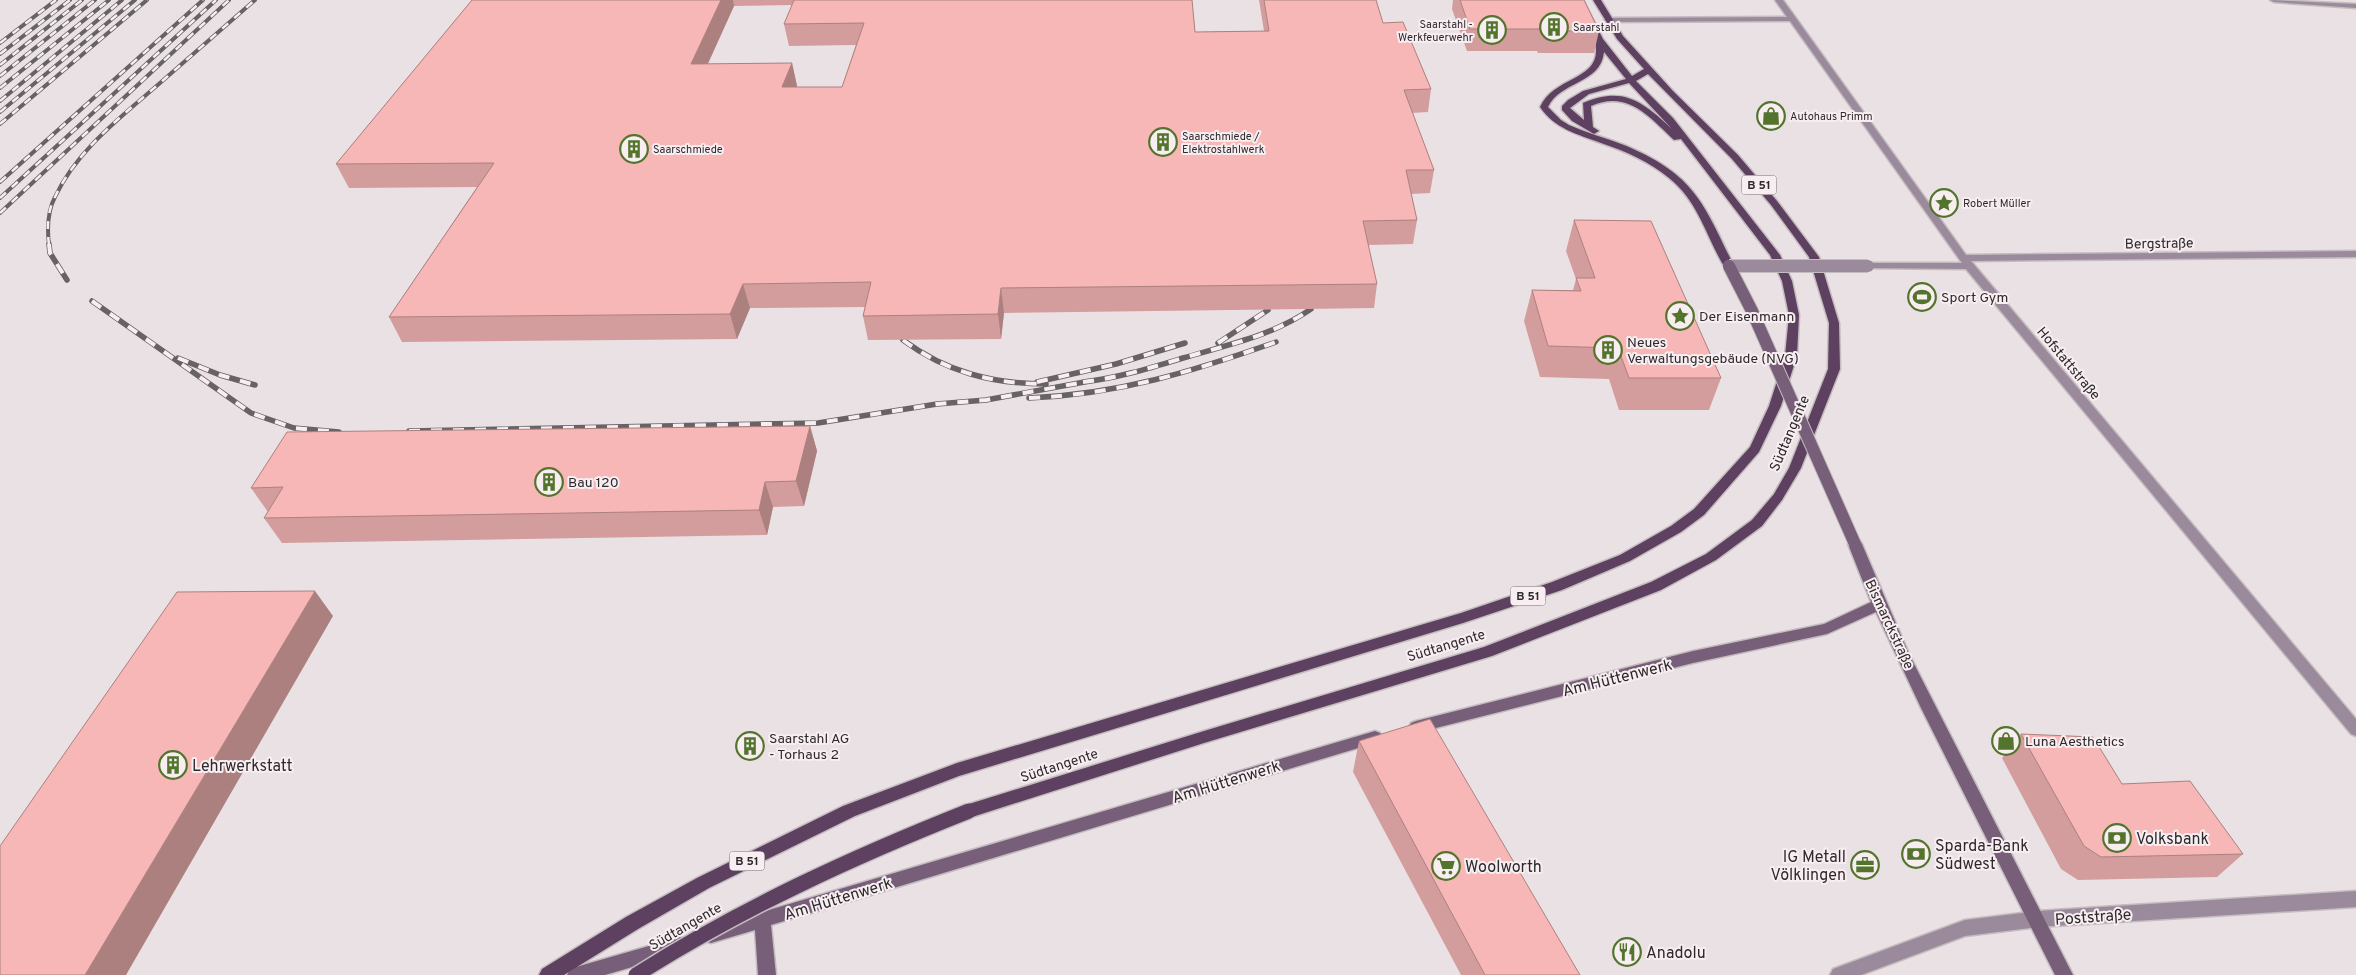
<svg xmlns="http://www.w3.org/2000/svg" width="2356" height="975" viewBox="0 0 2356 975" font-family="Overpass,sans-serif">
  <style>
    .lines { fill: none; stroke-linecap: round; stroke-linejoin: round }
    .street-casing { stroke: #c4bcbf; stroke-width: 3 }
    .secondary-casing { stroke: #c4bcbf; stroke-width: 3 }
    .primary-casing { stroke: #c4bcbf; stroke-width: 3 }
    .street { fill: #9b8a9c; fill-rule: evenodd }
    .secondary { fill: #785f79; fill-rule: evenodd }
    .primary { fill: #5e4160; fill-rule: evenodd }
    .rail-far1-casing { stroke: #676264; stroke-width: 4 }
    .rail-casing { stroke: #676264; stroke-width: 5.5 }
    .rail-far1 { stroke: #f8eef2; stroke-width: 2.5; stroke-dasharray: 8; stroke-linecap: butt }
    .rail { stroke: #f8eef2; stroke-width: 4; stroke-dasharray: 11; stroke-linecap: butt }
    .street-bridge-casing { stroke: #c4bcbf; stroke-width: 14; stroke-linecap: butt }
    .secondary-bridge-casing { stroke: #c4bcbf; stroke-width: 14; stroke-linecap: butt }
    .primary-bridge-casing { stroke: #c4bcbf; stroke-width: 18; stroke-linecap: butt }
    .street-bridge { stroke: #9b8a9c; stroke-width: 12 }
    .secondary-bridge { stroke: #785f79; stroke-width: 12 }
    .primary-bridge { stroke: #5e4160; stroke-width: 15 }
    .wall { fill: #d49d9d; fill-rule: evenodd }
    .shaded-wall { fill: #ac807f }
    .building { fill: #f6b7b6; stroke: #ac807f }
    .labels { text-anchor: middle; stroke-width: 4; stroke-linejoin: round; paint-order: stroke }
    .far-poi-label { font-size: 11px; fill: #2d2a2b; stroke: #f8eef2; text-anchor: start }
    .shield { fill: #f8eef2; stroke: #6a6567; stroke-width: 1 }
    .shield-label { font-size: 12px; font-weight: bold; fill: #2d2a2b }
    .street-label { font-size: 14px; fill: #2d2a2b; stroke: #f8eef2 }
    .poi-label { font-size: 14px; fill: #2d2a2b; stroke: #f8eef2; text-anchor: start }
    .near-street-label { font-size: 16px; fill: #2d2a2b; stroke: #f8eef2 }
    .near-poi-label { font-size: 16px; fill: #2d2a2b; stroke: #f8eef2; text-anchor: start }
  </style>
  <rect width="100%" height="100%" fill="#eae1e4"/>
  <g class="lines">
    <defs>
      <path id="street" d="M1775,0H1783L1966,255L2356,251V257L1971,261L2356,719V736L2351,734L1966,269L1864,268L1863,266L1868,263H1962L1790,21L1608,22L1604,20L1608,18L1787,17Z
        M2270,0L2356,4V8L2274,2Z
        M2356,891V907L2038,927L1965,936L1861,975H1830L1833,969L1965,920L2038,911Z"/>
      <path id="secondary" d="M1855,539L1860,541L1862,544L1909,654L2073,975H2055L1921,708L1876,612L1827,634L1693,663L1416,733L1411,731L1409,727L1411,723L1416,721L1693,651L1824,624L1871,602L1848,544L1850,541Z
        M1375,731L1380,733L1382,737L1380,741L1375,743L771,925L776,975H758L755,930L711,943L705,941L703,935L705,929L711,927Z
        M680,937L686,939L688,945L686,951L680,953L605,975H567L570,969L576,967Z"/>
      <path id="primary" d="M1575,0H1583L1603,39L1632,76L1644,69L1617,39L1593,0H1601L1623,36L1673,91L1738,155L1777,201L1819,257L1839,323L1840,369L1801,468L1782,500L1762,526L1716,560L1661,590L1492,656L1204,743L969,818L963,816L961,811L963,806L969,804L1204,731L1484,647L1651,582L1706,554L1752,520L1774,494L1789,468L1828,369L1829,323L1809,257L1771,205L1732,159L1648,74L1636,81L1673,118L1780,255L1792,281L1799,315L1797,356L1781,406L1759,452L1704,515L1681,532L1630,561L1562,590L1463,623L959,776L855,816L709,888L638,929L564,975H539L542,969L626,917L697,878L843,806L957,763L1461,613L1552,582L1620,555L1671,526L1694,509L1750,447L1769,406L1785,356L1789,315L1782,281L1770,255L1681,139L1674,140C1648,116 1628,90 1591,106L1593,127L1599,131L1594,134L1572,121L1562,110V106L1568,100L1583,91L1626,79L1604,52C1601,84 1560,81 1548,107L1561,120L1569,125C1587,133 1606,138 1624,145C1694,174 1703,202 1734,266L1733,268H1725C1706,237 1699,202 1669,178C1650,162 1625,151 1601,143C1577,134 1555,129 1540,107C1554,75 1604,81 1595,42C1592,28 1581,13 1575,0ZM1629,83L1672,129C1642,101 1623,86 1583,103L1584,120L1570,108L1589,94Z"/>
    </defs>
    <!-- street casing -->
    <use href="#street" class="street-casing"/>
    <!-- secondary casing -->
    <use href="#secondary" class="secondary-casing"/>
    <!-- primary casing -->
    <use href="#primary" class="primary-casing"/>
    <!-- street -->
    <use href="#street" class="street"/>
    <!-- secondary -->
    <use href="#secondary" class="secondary"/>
    <!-- primary -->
    <use href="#primary" class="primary"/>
    <defs>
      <path id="rail-far1" d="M0,43L56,0
        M0,54L70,0
        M0,65L82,0
        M0,76L95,0
        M0,88L109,0
        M0,101L122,0
        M0,112L135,0
        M0,124L147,0
        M0,182L203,0
        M0,198L216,0
        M0,213L229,0
        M49,245C47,228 47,212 55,197C77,150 122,116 160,83C192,55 223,28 255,0"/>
      <path id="rail" d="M49,244L50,253L67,280
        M92,301L251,413L294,428L339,432
        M903,340C946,372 993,384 1046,384
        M1218,343L1268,310
        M178,358L220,375L255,385
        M1037,382L1116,364L1185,343
        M1083,382C1118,378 1150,368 1183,358C1227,345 1272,336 1311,309
        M1029,398C1120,394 1191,372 1276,342
        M409,431L818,423L937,404L986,400L1090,381"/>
    </defs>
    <!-- rail-far1 casing -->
    <use href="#rail-far1" class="rail-far1-casing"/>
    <!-- rail casing -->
    <use href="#rail" class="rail-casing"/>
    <!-- rail-far1 -->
    <use href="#rail-far1" class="rail-far1"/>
    <!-- rail -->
    <use href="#rail" class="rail"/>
    <defs>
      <path id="street-bridge" d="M1729,266H1868"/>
      <path id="secondary-bridge" d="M1729,266L1752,311L1855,544"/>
      <path id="primary-bridge" d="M636,975C742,908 853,857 969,811"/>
    </defs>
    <!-- street-bridge casing -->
    <use href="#street-bridge" class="street-bridge-casing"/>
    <!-- secondary-bridge casing -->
    <use href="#secondary-bridge" class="secondary-bridge-casing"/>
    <!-- primary-bridge casing -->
    <use href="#primary-bridge" class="primary-bridge-casing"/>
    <!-- street-bridge -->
    <use href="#street-bridge" class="street-bridge"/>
    <!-- secondary-bridge -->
    <use href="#secondary-bridge" class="secondary-bridge"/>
    <!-- primary-bridge -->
    <use href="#primary-bridge" class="primary-bridge"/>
  </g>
  <!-- wall -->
  <path class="wall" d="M472,0H1192L1195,32L1264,31L1259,0H1376L1383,23L1431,89L1428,112L1412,113L1434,170L1430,193L1411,194L1417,220L1413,244L1368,245L1377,284L1374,308L1004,313L1001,339L868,340L863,316L865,307L750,308L737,339L402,342L389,317L477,187L349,188L336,164ZM792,5L784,24L789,46L856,45L842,87H796L797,86L792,63L708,64L734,6Z
    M1453,0H1460L1599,31L1594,53H1538L1537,51H1467L1452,9Z
    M1574,220L1721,378L1709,410H1619L1609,379L1540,377L1524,321L1532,290H1573L1576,279L1566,251Z
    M810,426L817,451L804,506L773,507L767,535L282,543L264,518L268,512L251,488Z
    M2021,734L2122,784L2243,854L2217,877L2078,880L2061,869L2002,758Z
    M1359,741L1580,975H1461L1353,772Z"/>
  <!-- shaded-wall -->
  <path class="shaded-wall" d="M721,0H733L734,6L697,87L691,64Z
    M792,63L797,86L787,110L782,87Z
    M743,284L750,308L737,339L730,314Z
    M1001,288L1004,313L1001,339L998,314Z
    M810,426L817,451L804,506L796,481Z
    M765,482L773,507L767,535L759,510Z
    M315,591L333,616L126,975H85Z"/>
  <!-- building -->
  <path class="building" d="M472,0H721L691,64L792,63L782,87H842L864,23L784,24L794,0H1192L1195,32L1269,31L1264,0H1376L1383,23L1403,22L1431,89L1404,90L1434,170H1406L1417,220L1363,221L1377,284L1001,288L998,314L863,316L871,282L743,284L730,314L389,317L494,163L336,164Z
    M1460,0H1584L1599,31H1543L1542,29H1470Z
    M1574,220L1651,221L1721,378H1629L1618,348L1548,346L1532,290L1581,291L1576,278H1595Z
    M810,426L796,481L765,482L759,510L264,518L283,487L251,488L287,432Z
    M315,591L85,975H0V846L177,592Z
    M1430,719L1580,975H1485L1359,741Z
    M2021,734L2093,737L2122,784L2190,781L2243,854L2101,857L2084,846Z"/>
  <!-- icons -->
  <defs>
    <symbol id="building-ring" viewBox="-11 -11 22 22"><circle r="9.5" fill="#f8eef2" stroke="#53742c" stroke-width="1.5"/><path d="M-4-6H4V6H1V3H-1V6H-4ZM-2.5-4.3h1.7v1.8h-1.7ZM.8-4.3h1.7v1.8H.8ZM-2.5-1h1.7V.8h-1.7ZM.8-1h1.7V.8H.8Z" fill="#53742c"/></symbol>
    <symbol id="shop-ring" viewBox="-11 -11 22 22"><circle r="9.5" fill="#f8eef2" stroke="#53742c" stroke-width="1.5"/><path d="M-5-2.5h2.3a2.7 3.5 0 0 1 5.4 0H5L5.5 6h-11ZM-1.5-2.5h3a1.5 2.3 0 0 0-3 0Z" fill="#53742c"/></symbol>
    <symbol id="sight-ring" viewBox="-11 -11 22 22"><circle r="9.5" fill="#f8eef2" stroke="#53742c" stroke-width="1.5"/><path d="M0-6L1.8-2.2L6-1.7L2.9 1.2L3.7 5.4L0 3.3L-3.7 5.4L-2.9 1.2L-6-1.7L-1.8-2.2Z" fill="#53742c"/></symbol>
    <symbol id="stadium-ring" viewBox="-11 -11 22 22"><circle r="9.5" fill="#f8eef2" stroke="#53742c" stroke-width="1.5"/><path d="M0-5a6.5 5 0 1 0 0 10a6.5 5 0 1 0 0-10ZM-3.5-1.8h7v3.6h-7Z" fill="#53742c"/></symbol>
    <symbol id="bank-ring" viewBox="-11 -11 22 22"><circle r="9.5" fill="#f8eef2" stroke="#53742c" stroke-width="1.5"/><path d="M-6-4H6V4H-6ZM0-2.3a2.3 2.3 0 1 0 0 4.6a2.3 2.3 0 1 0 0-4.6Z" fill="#53742c"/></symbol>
    <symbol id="office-ring" viewBox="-11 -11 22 22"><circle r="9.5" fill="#f8eef2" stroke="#53742c" stroke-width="1.5"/><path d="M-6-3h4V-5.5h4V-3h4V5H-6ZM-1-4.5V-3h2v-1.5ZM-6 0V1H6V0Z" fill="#53742c"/></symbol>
    <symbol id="supermarket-ring" viewBox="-11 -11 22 22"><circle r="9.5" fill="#f8eef2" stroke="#53742c" stroke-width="1.5"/><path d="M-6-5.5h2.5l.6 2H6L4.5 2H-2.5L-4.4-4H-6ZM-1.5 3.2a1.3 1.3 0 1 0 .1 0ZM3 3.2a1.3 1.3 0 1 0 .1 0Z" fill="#53742c"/></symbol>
    <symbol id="restaurant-ring" viewBox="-11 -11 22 22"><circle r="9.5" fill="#f8eef2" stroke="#53742c" stroke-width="1.5"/><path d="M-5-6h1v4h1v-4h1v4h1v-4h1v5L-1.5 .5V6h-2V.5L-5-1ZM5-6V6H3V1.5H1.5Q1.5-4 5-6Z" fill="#53742c"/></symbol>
  </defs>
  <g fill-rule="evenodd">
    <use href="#building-ring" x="1538" y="11" width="32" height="32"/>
    <use href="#building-ring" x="1476" y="14" width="32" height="32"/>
    <use href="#shop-ring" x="1755" y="100" width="32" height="32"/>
    <use href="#building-ring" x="1147" y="126" width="32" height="32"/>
    <use href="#building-ring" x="618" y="133" width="32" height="32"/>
    <use href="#sight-ring" x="1928" y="187" width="32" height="32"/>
    <use href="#stadium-ring" x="1906" y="281" width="32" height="32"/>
    <use href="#sight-ring" x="1664" y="300" width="32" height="32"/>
    <use href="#building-ring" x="1592" y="334" width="32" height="32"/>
    <use href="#building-ring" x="533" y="466" width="32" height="32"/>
    <use href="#shop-ring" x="1990" y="725" width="32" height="32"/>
    <use href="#building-ring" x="734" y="730" width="32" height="32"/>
    <use href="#building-ring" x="157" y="749" width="32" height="32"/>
    <use href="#bank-ring" x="2101" y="822" width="32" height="32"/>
    <use href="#bank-ring" x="1900" y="838" width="32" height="32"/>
    <use href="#office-ring" x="1849" y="849" width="32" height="32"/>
    <use href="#supermarket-ring" x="1430" y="850" width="32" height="32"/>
    <use href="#restaurant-ring" x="1611" y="936" width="32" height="32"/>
  </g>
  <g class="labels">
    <!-- far-poi labels -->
    <g class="far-poi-label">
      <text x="1473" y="28" text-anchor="end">Saarstahl -<tspan x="1473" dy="13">Werkfeuerwehr</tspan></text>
      <text x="1573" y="31">Saarstahl</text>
      <text x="1790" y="120">Autohaus Primm</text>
      <text x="1182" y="140">Saarschmiede /<tspan x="1182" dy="13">Elektrostahlwerk</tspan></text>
      <text x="653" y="153">Saarschmiede</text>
      <text x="1963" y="207">Robert Müller</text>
    </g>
    <!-- shield labels -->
    <g class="shield">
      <rect x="1741.5" y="175.5" width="35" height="19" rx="4"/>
      <rect x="1510.5" y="586.5" width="35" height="19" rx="4"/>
      <rect x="729.5" y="851.5" width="35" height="19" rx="4"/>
    </g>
    <g class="shield-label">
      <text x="1759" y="189">B 51</text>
      <text x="1528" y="600">B 51</text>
      <text x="747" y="865">B 51</text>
    </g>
    <!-- street labels -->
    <g class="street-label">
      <text transform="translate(2159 243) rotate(-1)" y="5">Bergstraße</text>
      <text transform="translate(2069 363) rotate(50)" y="5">Hofstattstraße</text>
      <text transform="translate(1789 433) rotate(-67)" y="5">Südtangente</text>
      <text transform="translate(1890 624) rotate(65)" y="5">Bismarckstraße</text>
      <text transform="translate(1446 645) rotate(-17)" y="5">Südtangente</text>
      <text transform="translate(1059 765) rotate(-18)" y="5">Südtangente</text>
      <text transform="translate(685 926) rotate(-30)" y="5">Südtangente</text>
    </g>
    <!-- poi labels -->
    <g class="poi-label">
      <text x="1941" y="302">Sport Gym</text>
      <text x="1699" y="321">Der Eisenmann</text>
      <text x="1627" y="347">Neues<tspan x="1627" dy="16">Verwaltungsgebäude (NVG)</tspan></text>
      <text x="568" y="487">Bau 120</text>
      <text x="769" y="743">Saarstahl AG<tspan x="769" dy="16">- Torhaus 2</tspan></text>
      <text x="2025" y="746">Luna Aesthetics</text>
    </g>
    <!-- near-street labels -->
    <g class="near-street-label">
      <text transform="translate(1617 677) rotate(-14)" y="6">Am Hüttenwerk</text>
      <text transform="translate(1226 781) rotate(-17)" y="6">Am Hüttenwerk</text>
      <text transform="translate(838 898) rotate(-17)" y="6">Am Hüttenwerk</text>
      <text transform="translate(2093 916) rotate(-4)" y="6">Poststraße</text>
    </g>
    <!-- near-poi labels -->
    <g class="near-poi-label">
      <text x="192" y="771">Lehrwerkstatt</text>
      <text x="2136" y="844">Volksbank</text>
      <text x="1935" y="851">Sparda-Bank<tspan x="1935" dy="18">Südwest</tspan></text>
      <text x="1846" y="862" text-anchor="end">IG Metall<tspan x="1846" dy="18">Völklingen</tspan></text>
      <text x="1465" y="872">Woolworth</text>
      <text x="1646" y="958">Anadolu</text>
    </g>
  </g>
</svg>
